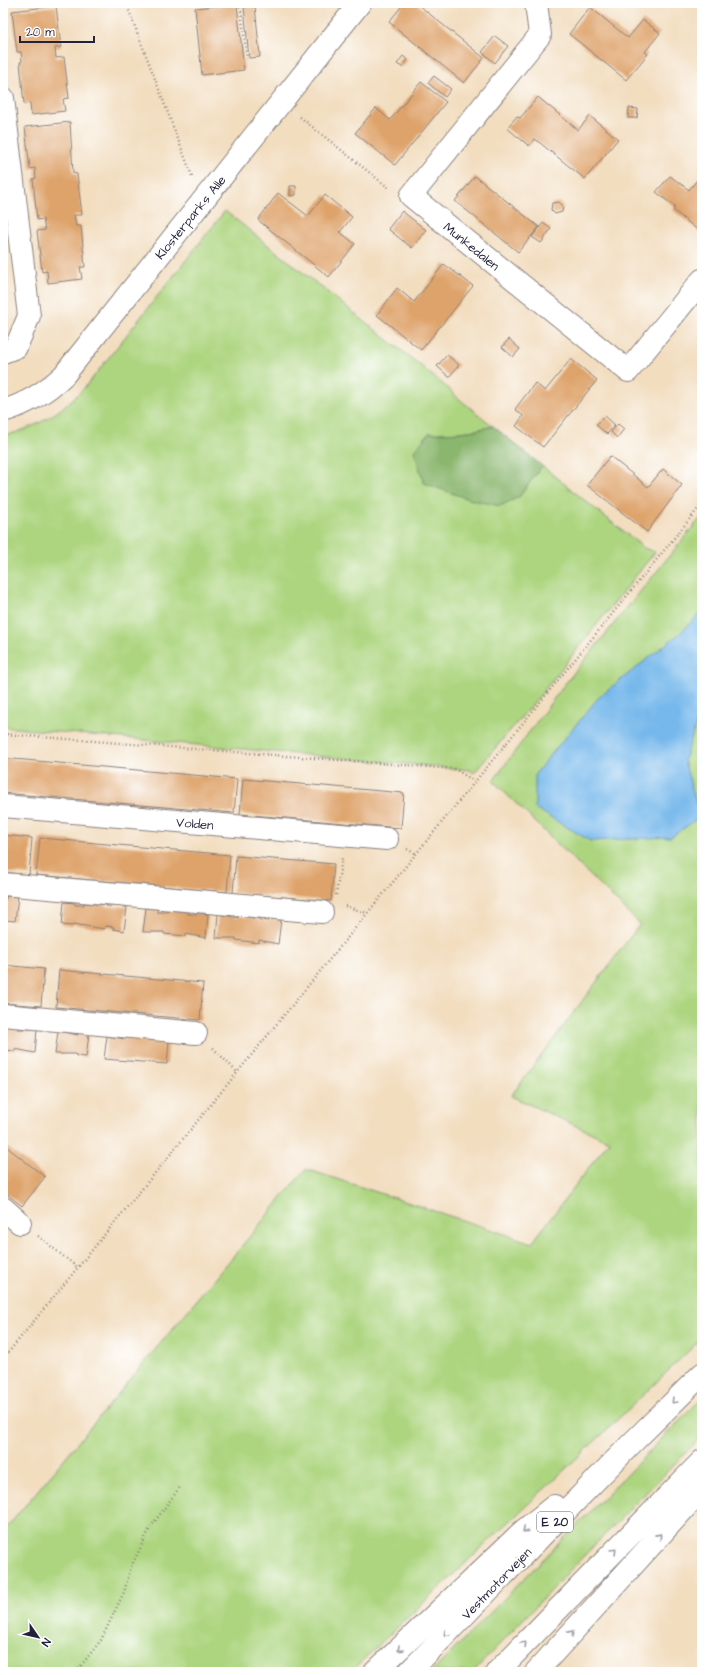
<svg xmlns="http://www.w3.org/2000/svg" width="705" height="1675" viewBox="0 0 705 1675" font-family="'Architects Daughter',sans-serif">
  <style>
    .green { fill: #add580; stroke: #687c5e }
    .forest { fill: #8ab66e; stroke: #566c54 }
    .water { fill: #76b8eb; stroke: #4c6d93 }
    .building { fill: #dea36b }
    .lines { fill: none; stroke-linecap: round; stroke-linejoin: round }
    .street-casing { stroke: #8a807d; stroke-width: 24 }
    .secondary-casing { stroke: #8a807d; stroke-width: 24 }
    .highway-casing { stroke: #8a807d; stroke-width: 24 }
    .path { stroke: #8a807d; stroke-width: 2.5; stroke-dasharray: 1 3; stroke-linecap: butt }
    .street { stroke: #fff; stroke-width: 22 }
    .secondary { stroke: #fff; stroke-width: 22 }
    .highway { stroke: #fff; stroke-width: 22 }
    .oneway { stroke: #9c9ca7 }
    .labels { text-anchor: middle; stroke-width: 3; stroke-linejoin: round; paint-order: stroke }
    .shield { fill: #fff; stroke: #646476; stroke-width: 1 }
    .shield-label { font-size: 12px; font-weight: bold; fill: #22223b }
    .street-label { font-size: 13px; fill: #22223b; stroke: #fff }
  </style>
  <rect width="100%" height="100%" fill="#fff"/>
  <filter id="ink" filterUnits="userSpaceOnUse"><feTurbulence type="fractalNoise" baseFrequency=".025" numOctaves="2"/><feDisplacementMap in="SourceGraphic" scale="8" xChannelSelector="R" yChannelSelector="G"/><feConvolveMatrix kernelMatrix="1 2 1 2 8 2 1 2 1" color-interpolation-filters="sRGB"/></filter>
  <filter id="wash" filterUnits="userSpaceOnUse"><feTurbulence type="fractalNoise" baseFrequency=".012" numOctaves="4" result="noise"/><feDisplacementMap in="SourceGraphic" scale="16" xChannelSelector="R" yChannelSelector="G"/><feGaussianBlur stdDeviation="0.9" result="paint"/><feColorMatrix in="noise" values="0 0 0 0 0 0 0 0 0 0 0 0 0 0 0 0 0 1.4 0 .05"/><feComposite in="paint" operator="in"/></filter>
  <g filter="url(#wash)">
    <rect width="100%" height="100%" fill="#f2ddbf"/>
    <!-- green -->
    <path class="green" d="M225,211L421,366L451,391L453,394L493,426C473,432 451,433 429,434L519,497L542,466L644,548L655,552L542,693L474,773L470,770L3,727V436C40,427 61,412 87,385Z
      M702,516V1338L611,1426L350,1672H3V1532L306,1169L532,1243L609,1141L511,1096L640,924L493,781L564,685Z
      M702,1398V1436L572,1568L473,1672H432Z"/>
    <!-- forest -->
    <path class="forest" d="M493,426L542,466L519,497L500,506L468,499L424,483L414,451L429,433C451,433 473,432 493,426Z"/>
    <!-- water -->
    <path class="water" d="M702,612V714L699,716L684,760L700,817L671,837L590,841L535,808V774L599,697L679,634Z"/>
    <g id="blocks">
      <!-- building -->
      <path class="building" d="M404,3H416L484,58L464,83L389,22Z
        M237,4L244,70L202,75L195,8Z
        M56,6L61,47L55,48L56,58L64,57L69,98L63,99L65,111L31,115L30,103L24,104L20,62H22L21,52H17L12,11Z
        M255,6L260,57L249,58L244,7Z
        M590,7L628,38L643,20L660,33L645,52L648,54L626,80L569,34Z
        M495,36L508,46L495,63L482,52Z
        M403,56L408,60L402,67L397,64Z
        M434,76L451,89L445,97L428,83Z
        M421,82L446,102L395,165L355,133L376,108L390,120Z
        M538,97L578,130L590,116L618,139L585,179L535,139L529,146L507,128L517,116L520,118Z
        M629,108L638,109L637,118H628Z
        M70,122L73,173L77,174L82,215H74L76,226H81L85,267H80L82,279L48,283L47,271L42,272L37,231L45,230L43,219L37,220L33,179L36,178L35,168L30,169L25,127Z
        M702,174V228L699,231L673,210L675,207L656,192L670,176L689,190Z
        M475,176L539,227L518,252L455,201Z
        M290,186H296V195L290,196Z
        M278,193L308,216L325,195L352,217L340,232L355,244L329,277L258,220Z
        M559,202L563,206L562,212L555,214L551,210L552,203Z
        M402,211L426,230L412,248L388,229Z
        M543,223L551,229L541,243L532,237Z
        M444,264L473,286L421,350L377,315L397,288L414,302Z
        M509,339L520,349L513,357L502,347Z
        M447,355L459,365L449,377L437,366Z
        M571,359L597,380L543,447L516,426L523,416L515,409L535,383L545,391Z
        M605,416L615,425L607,434L596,425Z
        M618,424L624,429L617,438L611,432Z
        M610,456L648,487L663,469L682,485L647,532L587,485Z
        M3,758L237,779L234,813L3,793Z
        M243,779L404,793L401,828L240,814Z
        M3,835L32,838L29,875L3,872Z
        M40,838L230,855L227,892L36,875Z
        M236,856L334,864L331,901L233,893Z
        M6,896L18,897L15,921L4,920L3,918V898L6,899Z
        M64,902L75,903V905H84V903L107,905L106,906L127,907L124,931L113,929L114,927L105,926V929L73,924V926L62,925Z
        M146,908L157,909V912H166V910L188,912V914H208L206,938L186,934V936L164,934V932H143Z
        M218,914L238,918V916L261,919L260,920L269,921V919L281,920L278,944L259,940V943L236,940V938H216Z
        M3,965L44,969L41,1006L3,1003Z
        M59,970L203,983L200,1020L56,1007Z
        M3,1026L17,1027V1029H37L35,1053L15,1049V1051L3,1050Z
        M58,1031L78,1035V1033L89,1034L86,1057L76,1056V1054H55Z
        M107,1036L126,1039V1037L149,1039V1040L169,1041L167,1064L104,1059Z
        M3,1144L45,1177L22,1206L3,1191Z"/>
    </g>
  </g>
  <g filter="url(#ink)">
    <use href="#blocks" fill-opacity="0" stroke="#8a807d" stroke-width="1"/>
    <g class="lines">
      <defs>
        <path id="street" d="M536,3L540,35L411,196L628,371L702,280
          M3,98L29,316L16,347L3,352
          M3,806L387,839
          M3,884L322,912
          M3,1015L196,1033
          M3,1208L20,1223"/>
        <path id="secondary" d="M3,411C27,404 46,392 64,375L360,3"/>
        <path id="highway" d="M375,1672L523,1531L554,1506
          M409,1672L631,1444L702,1374
          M497,1672L702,1461
          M536,1672L702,1489"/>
      </defs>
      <!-- street casing -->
      <use href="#street" class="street-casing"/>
      <!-- secondary casing -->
      <use href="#secondary" class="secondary-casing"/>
      <!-- highway casing -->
      <use href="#highway" class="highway-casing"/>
      <!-- path -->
      <path class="path" d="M126,3L192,176
        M240,3L247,59
        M300,117L390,189
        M3,734L455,769L474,781
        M407,849L415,853
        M336,895L342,858
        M345,906L367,913
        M213,1048L237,1072
        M38,1236L77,1267
        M3,1359L702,504
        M76,1672L101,1640L124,1592L131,1567L150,1528L180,1487"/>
      <!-- street -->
      <use href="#street" class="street"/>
      <!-- secondary -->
      <use href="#secondary" class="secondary"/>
      <!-- highway -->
      <use href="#highway" class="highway"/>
    </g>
    <!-- one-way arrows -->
    <defs><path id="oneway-chevron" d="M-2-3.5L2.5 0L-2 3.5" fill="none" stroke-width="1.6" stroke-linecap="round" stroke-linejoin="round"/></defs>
    <g class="oneway">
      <use href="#oneway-chevron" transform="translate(674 1401) rotate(135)"/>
      <use href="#oneway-chevron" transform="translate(525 1530) rotate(139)"/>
      <use href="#oneway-chevron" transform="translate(659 1536) rotate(-48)"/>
      <use href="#oneway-chevron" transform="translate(614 1551) rotate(-46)"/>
      <use href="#oneway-chevron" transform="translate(571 1633) rotate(-48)"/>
      <use href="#oneway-chevron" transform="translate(446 1634) rotate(134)"/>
      <use href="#oneway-chevron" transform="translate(524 1644) rotate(-46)"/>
      <use href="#oneway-chevron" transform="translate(400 1649) rotate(136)"/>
    </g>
  </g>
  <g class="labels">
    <!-- shield labels -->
    <rect class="shield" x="537" y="1512" width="36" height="20" rx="3"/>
    <g class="shield-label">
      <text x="555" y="1526">E 20</text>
    </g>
    <!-- street labels -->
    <g class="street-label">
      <text transform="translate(190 217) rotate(-51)" y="5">Klosterparks Alle</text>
      <text transform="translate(472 246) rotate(39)" y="5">Munkedalen</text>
      <text transform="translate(195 823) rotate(5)" y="5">Volden</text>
      <text transform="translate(496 1583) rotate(-46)" y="5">Vestmotorvejen</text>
    </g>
  </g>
  <!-- margin -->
  <rect width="705" height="1675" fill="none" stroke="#fff" stroke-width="16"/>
  <!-- north arrow -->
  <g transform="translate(38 1637) rotate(124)" stroke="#ffffff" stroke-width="3" paint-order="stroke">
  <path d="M0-3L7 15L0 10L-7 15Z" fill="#22223b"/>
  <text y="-6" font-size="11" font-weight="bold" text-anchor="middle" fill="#22223b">N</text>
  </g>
  <!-- scale -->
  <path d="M20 36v6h74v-6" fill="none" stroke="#22223b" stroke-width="2"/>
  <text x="26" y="36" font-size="12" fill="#22223b" stroke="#ffffff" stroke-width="3" paint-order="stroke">20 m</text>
</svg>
